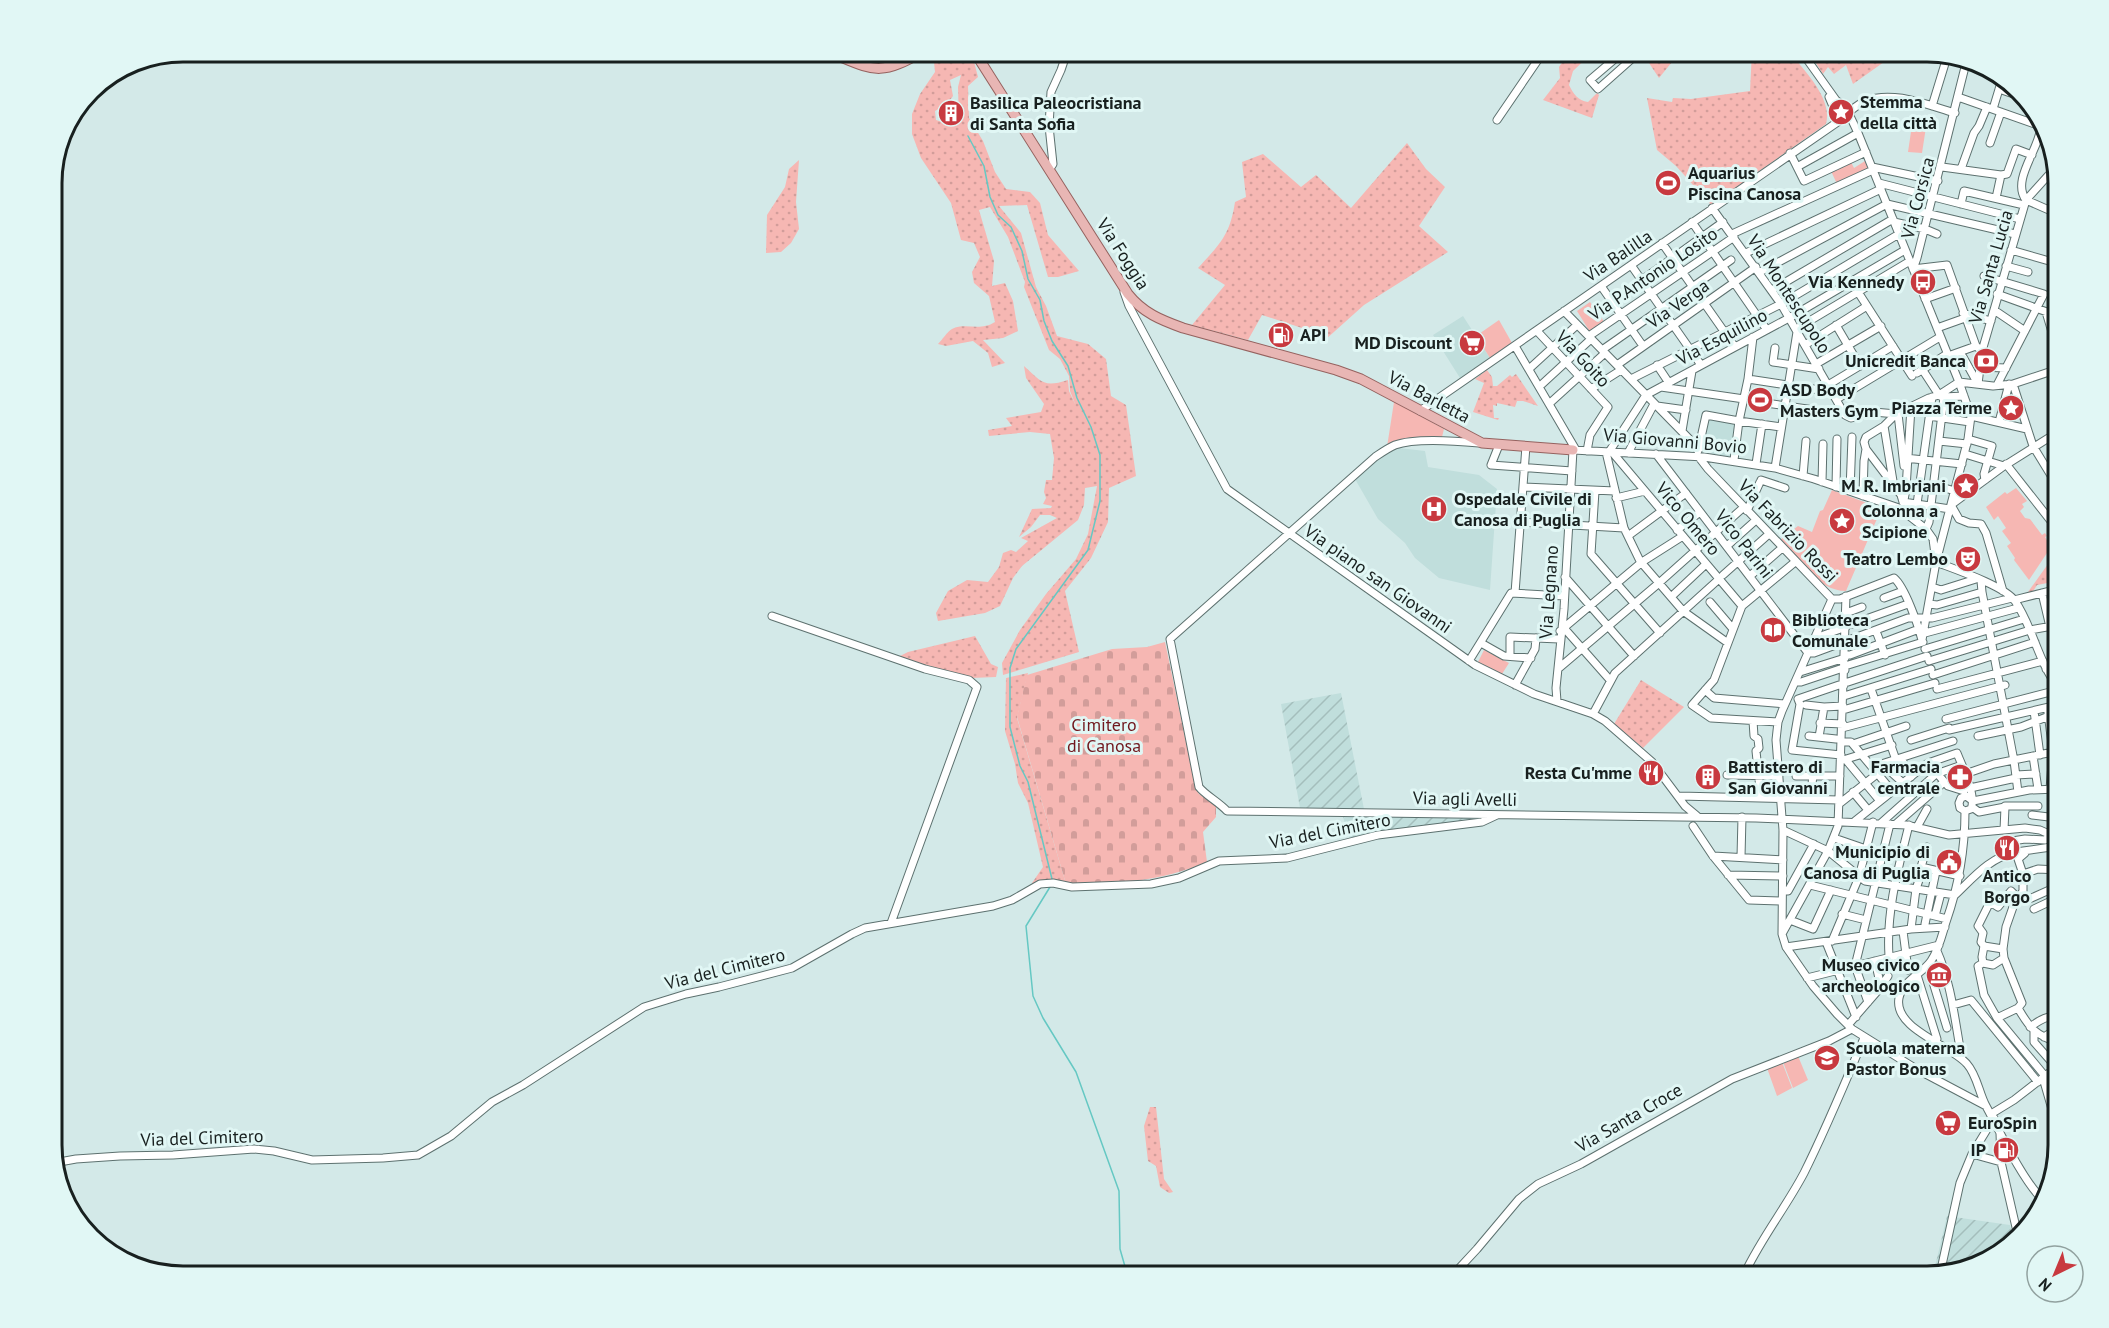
<svg xmlns="http://www.w3.org/2000/svg" width="2109" height="1328" viewBox="0 0 2109 1328" font-family="'PT Sans',sans-serif">
  <style>
    .built { fill: #c0dedc }
    .industrial { fill: url(#industrial-furrows) }
    .grass { fill: url(#grass-dots); fill-rule: evenodd }
    .cemetery { fill: url(#cemetery-stones) }
    .green { fill: #f6b7b3 }
    .lines { fill: none; stroke-linecap: round; stroke-linejoin: round }
    .stream { stroke: #65c8c3; stroke-width: 1.5 }
    .minor-casing { stroke: #5d716f; stroke-width: 9 }
    .major-casing { stroke: #95625f; stroke-width: 11 }
    .minor { stroke: #fff; stroke-width: 7 }
    .major { stroke: #e8b6b4; stroke-width: 9 }
    .labels { text-anchor: middle; stroke-width: 6; stroke-linejoin: round; paint-order: stroke }
    .poi-label { font-size: 18px; font-weight: bold; fill: #18201f; stroke: #e1f7f5; text-anchor: start }
    .street-label { font-size: 18px; fill: #18201f; stroke: #e1f7f5 }
    .park-label { font-size: 18px; fill: #71171d; stroke: #e1f7f5 }
    .rim { fill: none; stroke: #18201f; stroke-width: 3 }
  </style>
  <defs>
    <pattern id="industrial-furrows" width="10" height="10" patternUnits="userSpaceOnUse" patternTransform="scale(1.5)"><rect width="10" height="10" fill="#c0dedc"/><path d="M-1 1l2-2M0 10L10 0M9 11l2-2" fill="none" stroke="#a4bebc"/></pattern>
    <pattern id="grass-dots" width="8" height="8" patternUnits="userSpaceOnUse" patternTransform="scale(1.5)"><rect width="8" height="8" fill="#f6b7b3"/><path d="M2 2h.1M6 6h.1" fill="none" stroke="#d29d9a" stroke-width="1.8" stroke-linecap="round"/></pattern>
    <pattern id="cemetery-stones" width="16" height="16" patternUnits="userSpaceOnUse" patternTransform="scale(1.5)"><rect width="16" height="16" fill="#f6b7b3"/><path d="M2 7V4a2 2 0 0 1 4 0v3zM10 15v-3a2 2 0 0 1 4 0v3z" fill="#d29d9a"/></pattern>
  </defs>
  <rect width="100%" height="100%" fill="#d3e9e8"/>
  <!-- built -->
  <path class="built" d="M1463,316L1490,358L1460,378L1433,335Z
    M1709,418L1737,423L1732,457L1703,452Z
    M1399,448L1425,451L1428,467L1479,475L1497,489L1490,590L1439,578L1415,558L1405,543L1378,519L1355,479L1386,453Z"/>
  <!-- industrial -->
  <path class="industrial" d="M1341,693L1364,809L1300,808L1281,704Z
    M1343,817H1471V821L1381,832L1350,840Z
    M1947,1216L2010,1225L2013,1240L1992,1260L1933,1275Z"/>
  <!-- grass -->
  <path class="grass" d="M937,51H966L973,58L978,77L968,86L969,118L983,141L995,172L1006,189L1030,192L1040,203L1048,235L1079,271L1058,277H1048L1027,205L999,206L1021,233L1036,287L1046,306L1057,336L1088,344L1106,359L1111,396L1126,405L1136,476L1109,488L1108,522L1091,558L1065,591L1079,652L1003,675L1002,663L1020,630L1046,594L1076,559L1088,534L1097,486L1085,488L1084,505L1078,520L1022,566L1013,578L1000,606L985,613L938,621L936,613L948,591L967,580L988,582L999,567L1003,553L1011,550L1016,552L1028,541L1021,538L1057,518L1050,515H1040L1031,527L1019,537L1032,509L1051,508L1052,506L1043,504L1046,498L1044,492L1046,480H1052L1054,458L1050,434L1030,432L989,436L988,430L1012,426L1006,418L1041,412L1044,404L1026,378L1024,366C1042,382 1043,388 1068,380L1069,391L1076,406L1070,391L1069,376L1060,359L1049,350L1024,287L1025,282L1008,237L990,207L979,210L994,261L992,286L1005,283L1013,301L1018,331L1003,338L983,340L1005,363L992,367L988,353L973,341L946,346L938,344C942,340 947,332 952,329C966,322 979,332 995,322L989,296L974,283L972,272L980,257L974,243L961,240L951,203L921,158L912,134V114L920,94L935,72L934,62L922,59ZM961,75L958,87L959,122L954,126L936,120L935,111L947,104L953,96L950,80Z
    M1570,51H1594L1573,71L1569,85C1573,93 1578,101 1588,102L1597,93L1599,95L1592,118L1543,100L1560,78L1559,67Z
    M1653,51H1681L1659,78L1647,60Z
    M1752,51H1789C1804,71 1833,98 1826,124L1711,205L1676,166L1657,150L1647,98L1672,102L1673,98L1691,99L1750,91Z
    M1808,51H1878L1884,62L1853,84L1846,65L1834,74L1828,67L1823,74Z
    M1407,143L1426,169L1445,187L1419,226L1448,252L1364,305L1325,340L1308,330L1262,315L1248,340L1192,325L1225,285L1198,268C1220,244 1230,235 1235,202L1246,197L1242,162L1263,154L1301,187L1316,175L1351,208Z
    M799,160L796,202L799,229L791,243L781,252L766,253L767,215L785,187L789,169Z
    M1487,370L1492,377L1493,386H1497L1510,375L1512,377L1516,374L1538,406L1523,401H1517L1515,407L1497,403V406L1493,405L1494,418H1499L1498,420L1473,412L1484,383L1475,379Z
    M2058,538V581L2037,585L2032,593L2028,592L2053,557L2049,551Z
    M975,636L991,664L998,667L996,677L971,678L898,657L908,652Z
    M1028,673L1017,718L1066,884L1033,885L1032,883L1043,867L1028,803L1018,783L1015,764L1005,731L1006,678Z
    M1641,680L1684,707L1643,748L1614,724Z
    M1150,1107H1156L1164,1179L1173,1192L1169,1193L1160,1187L1156,1166L1148,1161L1144,1126Z"/>
  <!-- cemetery -->
  <path class="cemetery" d="M1165,642L1196,789L1199,794L1216,805V817L1203,832L1207,862C1158,882 1119,884 1066,884L1017,717L1027,675L1112,649L1147,647Z"/>
  <!-- green -->
  <path class="green" d="M1912,125L1926,127L1922,153L1908,152Z
    M1865,161L1868,169L1837,184L1831,171L1851,162L1854,168Z
    M1590,302L1605,323L1590,332L1577,311Z
    M1499,320L1512,343L1490,358L1476,336Z
    M1394,402L1444,429L1441,441L1387,447Z
    M2016,488L2027,501L2022,504L2024,507L2020,511L2025,518L2030,519L2042,535L2045,533L2047,536L2045,537L2051,547L2029,580L2014,560L2015,558L2007,546L2011,543L2002,531L2006,528L1998,516L1994,520L1986,507L2005,492L2007,494Z
    M1832,490L1883,509L1876,521L1846,591C1818,591 1798,559 1780,540L1798,526L1812,532L1820,511L1823,510Z
    M1484,650L1509,663L1502,674L1478,662Z
    M1798,1056L1808,1080L1793,1088L1783,1062Z
    M1782,1062L1792,1088L1777,1096L1767,1068Z"/>
  <g class="lines">
    <!-- stream -->
    <path class="stream" d="M968,136L984,166L990,197L998,215L1011,227L1022,251L1028,279L1040,300L1044,321L1052,341L1068,366L1077,398L1091,427L1100,455V501L1088,550L1016,649L1010,668V727L1020,766L1028,782L1052,879
      M1050,887L1026,926L1033,996L1043,1018L1076,1072L1119,1191L1120,1249L1128,1277"/>
    <defs>
      <path id="minor" d="M1624,51L1590,80L1598,89L1634,57L1633,51
        M1801,51L1836,100L1849,110V114L1845,118L1837,116
        M1999,89L2022,97
        M1829,97L1837,116
        M1958,97L2043,127
        M1932,106L1947,57
        M1993,109L2003,76
        M1849,112C1854,108 1860,103 1865,101C1894,90 1927,105 1955,113
        M1849,114L1858,133L1959,382L1971,416L1968,439L1936,562L1922,640
        M1497,120L1544,51
        M1990,143L2001,112
        M1790,153L1804,181L1866,152
        M1797,167L1858,133
        M1872,167L1938,181
        M1942,167L2001,175
        M1961,169L1974,133L1979,126L1987,107
        M1049,170L1053,164L1049,126L1051,92L1061,70L1065,58V51
        M2001,175L2007,174L2016,149L2032,155
        M1879,183L2020,219
        M1996,198L2001,175
        M2026,200C2011,180 2039,150 2041,127
        M2026,200L2058,214
        M1961,204L1964,191L2024,205
        M1712,208L1781,304L1845,415L1851,418L1874,412L1896,414
        M1692,222L1767,330
        M1894,222L1925,229L1937,234
        M1732,234L1873,170
        M1662,243L1735,347
        M2011,250L2056,263
        M1746,253L1881,189
        M1631,265L1701,365
        M2006,266L2028,272
        M1913,269L1917,258L1966,63
        M1913,269L1947,265L1976,346L1982,351
        M1760,272L1887,204L2015,234
        M1984,276L2044,294L1997,385
        M1642,280L1723,222
        M1601,286L1643,346
        M1772,290L1893,219
        M1124,292L1129,306L1227,489L1475,665L1534,694L1593,714L1605,721L1652,762L1685,806L1697,816
        M1858,292L1912,376
        M1997,294L2058,316
        M1925,299L1956,288
        M1994,310L2025,331
        M1564,311L1699,449
        M2046,312L2058,352
        M1963,313L1991,321
        M1836,325L1860,366
        M1937,328L1965,318
        M1796,329L1910,261
        M1537,331L1608,407L1590,435L1587,451
        M1589,336L1734,237
        M1753,337L1748,379L1833,392
        M1805,345L1867,306
        M1515,346L1576,450
        M1775,348L1773,362L1819,369
        M1602,350L1731,260
        M1948,356L1976,346
        M1963,357L1978,384
        M1816,364L1881,326
        M1617,365L1756,267
        M1657,365L1669,383
        M1979,367L2006,368
        M1529,369L1577,325
        M1922,369L1939,395
        M1917,373L1947,354
        M1631,379L1781,304L1899,234
        M1748,379L1739,421L1781,427
        M1978,384L1982,351L2026,200L2054,169
        M2013,384L2033,446L2058,487
        M1828,385L1893,346
        M1540,386L1591,339
        M1661,387L1744,399
        M1591,389L1621,370
        M1940,396L1944,397L1964,396
        M1837,399L1940,337
        M1759,402L1821,411
        M1550,403L1605,353
        M1657,406L1686,410
        M1420,411L1842,119
        M1898,414L1904,466
        M1929,416L1970,422
        M1971,416L2027,429
        M1999,422L2009,384
        M1884,426L1893,481
        M1682,431L1692,371
        M1968,439L1992,446L1984,474L1985,480
        M1939,441L1967,444
        M1479,443C1458,441 1414,438 1395,445C1388,448 1381,453 1375,457L1170,639L1199,787C1205,795 1219,802 1227,811L1756,818L1906,825L1949,835L2025,828L2040,830L2058,838
        M1499,445L1491,465L1572,471
        M1698,451L1706,415L1739,421L1734,460
        M1606,452L1624,528L1640,561L1683,611L1728,643
        M1609,452L1646,395L1789,318L1905,250
        M1612,452L1742,606
        M1628,453L1654,404
        M1656,454L1808,653H1814L1908,618H1932L2012,598
        M1965,454L2004,466
        M1698,456L1708,469L1832,599
        M1905,458L1962,464
        M1756,464L1762,424
        M2006,464L2058,530
        M1775,468L1797,332
        M1803,476L1806,441
        M1761,480L1785,488
        M1822,482L1823,444
        M1934,485L1955,491
        M1523,487L1615,491
        M1836,487L1837,439
        M1595,491L1591,554L1660,633
        M1850,491L1852,437
        M1863,496L1864,461L1866,449
        M1616,498L1645,491
        M1904,500L1906,489L1911,407
        M1903,502L1901,495L1866,449L1864,442L1866,437L1884,426L1896,414L1929,398L1939,395L1959,382L1993,386L2013,384L2058,369
        M1903,502L1950,509
        M1917,504L1932,397
        M1951,505L2004,466L2058,432
        M1951,505L1959,519L1969,523L1981,524L1986,533L2003,591
        M1747,511L1760,482
        M1520,522L1624,528
        M1926,529L1929,522L1944,397
        M1677,530L1700,512
        M1628,536L1686,493
        M1727,546L1756,520
        M1936,562C1954,569 2005,586 2015,601C2033,627 2038,662 2058,687
        M1723,575L1769,534
        M1750,576L1782,548
        M1565,577L1634,656
        M1932,587L1941,590L1976,579
        M1982,592L2014,761L2018,792
        M1515,593L1526,446
        M2042,593L2050,627
        M1671,597L1706,564
        M1884,598L1903,591
        M1832,599L1782,711L1778,722L1776,740L1783,830L1782,934L1786,947L1813,986L1837,1014L1852,1029L1918,1070L1986,1106
        M1832,599H1840L1894,578C1905,587 1918,625 1922,640
        M2014,600L2058,589
        M1710,602L1733,629
        M1929,604L1937,605L1982,592L1981,581
        M1846,613L1862,607
        M772,616L925,669L969,680L977,687L891,923
        M1823,621L1827,622L1846,615
        M1846,624H1852L1908,604
        M1564,628L1610,680
        M1560,631L1642,562L1683,536
        M1876,631L1885,655
        M1925,633L2018,608
        M1817,634L1821,636L1846,627
        M1481,643L1504,656L1531,658
        M1925,649L2024,619
        M1845,655H1850L1919,629
        M1510,656V637L1559,639
        M1469,661L1511,593L1564,596
        M1929,661L2030,630L2058,625
        M1845,666L1923,642
        M1559,668L1659,583L1744,507
        M2046,669L2058,667
        M1800,672L1845,658
        M1933,675L2035,642
        M1795,682H1801L1840,669L1845,670
        M1845,682H1848L1927,656
        M1515,685L1535,649L1536,638
        M1871,689L1896,760
        M1937,689L2043,661
        M1705,690L1714,698L1785,704
        M1844,696L1931,669
        M1557,701L1556,688L1564,609L1573,450L1704,457L1775,468L1814,479L1899,508L1926,529L1933,539L1936,562
        M1806,705L1824,707L1843,706
        M1843,710L1935,683
        M2034,711L2040,755
        M2048,713L2053,752L2050,789
        M1593,714L1615,673L1719,579
        M1946,719L2058,690
        M1753,721L1754,736L1758,739L1759,748L1756,751L1761,798
        M1778,722L1711,718L1692,705L1714,680L1742,606L1795,562
        M1820,723L1843,724
        M1842,728L2005,685
        M1949,730L2058,705
        M1809,736L1836,739
        M1978,736L2021,727L2049,716H2058
        M1819,737L1824,707
        M1911,740L1949,728
        M1842,742H1851L1892,791
        M1853,744L1906,726
        M1841,755L1792,750L1800,704L1798,699L1839,685H1844
        M2033,756L2038,789
        M1901,758L1911,777
        M1843,760L1892,745
        M1846,760L1880,801
        M1928,763L1948,786L1964,791
        M1882,764L1903,783
        M1872,767L1953,741
        M1965,774L1994,764L2058,751
        M1727,775L1779,776
        M2016,775L2036,774
        M1796,776H1840
        M1970,788L2016,778
        M1853,792L1868,810
        M1679,796L1839,800
        M1810,799L1813,776
        M1973,801L1966,796L1961,798L1959,803L1960,808L1965,811C1965,850 1959,885 1946,922C1942,935 1939,949 1931,961C1922,974 1903,980 1899,998C1893,1029 1951,1045 1967,1064C1977,1075 1979,1093 1986,1106C2000,1132 2022,1179 2042,1199
        M1973,801L2029,790L2058,789
        M1839,804L1877,774
        M1972,807L1979,812L2005,807L2004,830
        M2005,807V806H2038
        M2032,815L2057,818
        M1855,821L1928,763L1957,753C1962,766 1977,796 1971,809L1965,811
        M1881,823L1936,774L1962,765
        M1896,824L1944,782
        M1693,826L1713,856L1749,900L1782,901
        M1917,827L1927,809
        M1783,830L1828,851L1865,881L1955,895C1973,878 1990,857 2016,852C2030,850 2044,848 2058,846
        M1834,838L1866,849
        M2000,843L2025,839L2045,840L2051,836
        M1927,847L1921,867L1960,876
        M2025,853L2018,859L2023,874V891L2013,907L2006,927L2003,949L2004,958L2022,1003L2018,1008C2030,1029 2035,1034 2058,1043
        M1713,856L1783,860
        M1741,857L1742,817
        M2023,874L2038,869L2058,870
        M1728,875L1783,876
        M1810,885L1947,919
        M1783,890L1788,891L1814,844
        M2027,900L2056,887
        M2034,909L2051,901L2055,910L2058,909
        M1842,914L1866,920
        M1935,916L1941,893
        M1790,920L1813,929L1831,890
        M1925,924L1936,871
        M1911,929L1916,889L1923,868
        M1903,931L1908,970
        M1783,932L1828,851L1838,826L1846,596
        M1832,941L1859,877L1873,822
        M1826,942L1856,1017
        M1984,946L1982,957L1983,963L1978,966L1984,995L1997,1018L2045,1076
        M1786,947L1911,929L1945,927
        M2003,949L1984,946L1981,942L1983,933L1978,926L1990,902L1998,907L2011,891L2018,898
        M1937,951C1952,985 1955,1023 1962,1059
        M1889,956C1886,912 1898,869 1909,825
        M1983,963L1993,965L2004,958
        M1928,966L1947,1028
        M1917,975L1937,1039L1935,1042
        M1807,978L1939,945
        M1881,987L1888,976
        M1868,1002L1855,966L1890,824
        M1953,1005L1971,1000L2038,1082
        M1997,1018L2018,1008
        M1848,1025L1881,987L1875,961
        M2030,1027C2039,1021 2046,1015 2058,1017
        M2034,1032V1042L2056,1067
        M2044,1037L2055,1030H2058
        M2043,1078L2058,1130
        M1991,1114L2014,1100L2058,1066
        M2000,1133L2001,1162L2018,1236
        M1972,1154L2001,1162
        M54,1163L76,1159L120,1156L173,1155L254,1149L274,1151L312,1160L383,1158L418,1155L451,1136L492,1102L523,1085L644,1007L686,994L719,987L792,968L852,934L865,928L993,906L1012,900L1040,884L1053,883L1072,887L1151,884L1179,878L1219,861L1287,858L1378,835L1482,822L1497,815
        M1940,1274L1960,1183L1972,1154L1994,1118
        M1451,1277L1477,1249L1519,1199L1538,1184L1581,1164L1732,1079L1829,1041L1852,1029
        M1743,1277C1759,1241 1785,1209 1804,1173C1826,1129 1845,1083 1864,1038"/>
      <path id="major" d="M826,51C874,70 877,78 924,51
        M974,51L1128,294C1143,313 1161,320 1183,328L1336,370L1361,379L1482,443L1573,450"/>
    </defs>
    <!-- minor casing -->
    <use href="#minor" class="minor-casing"/>
    <!-- major casing -->
    <use href="#major" class="major-casing"/>
    <!-- minor -->
    <use href="#minor" class="minor"/>
    <!-- major -->
    <use href="#major" class="major"/>
  </g>
  <!-- icons -->
  <defs>
    <symbol id="sight-disc" viewBox="-11 -11 22 22"><circle r="9.5" fill="#c8393f" stroke="#e1f7f5"/><path d="M0-6L1.8-2.2L6-1.7L2.9 1.2L3.7 5.4L0 3.3L-3.7 5.4L-2.9 1.2L-6-1.7L-1.8-2.2Z" fill="#fff"/></symbol>
    <symbol id="building-disc" viewBox="-11 -11 22 22"><circle r="9.5" fill="#c8393f" stroke="#e1f7f5"/><path d="M-4-6H4V6H1V3H-1V6H-4ZM-2.5-4.3h1.7v1.8h-1.7ZM.8-4.3h1.7v1.8H.8ZM-2.5-1h1.7V.8h-1.7ZM.8-1h1.7V.8H.8Z" fill="#fff"/></symbol>
    <symbol id="stadium-disc" viewBox="-11 -11 22 22"><circle r="9.5" fill="#c8393f" stroke="#e1f7f5"/><path d="M0-5a6.5 5 0 1 0 0 10a6.5 5 0 1 0 0-10ZM-3.5-1.8h7v3.6h-7Z" fill="#fff"/></symbol>
    <symbol id="bus-disc" viewBox="-11 -11 22 22"><circle r="9.5" fill="#c8393f" stroke="#e1f7f5"/><path d="M-5-6H5V4H4V6H2V4H-2V6H-4V4H-5ZM-3.5-4V0h7V-4ZM-3.5 1.2v1.5H-2V1.2ZM2 1.2v1.5H3.5V1.2Z" fill="#fff"/></symbol>
    <symbol id="fuel-disc" viewBox="-11 -11 22 22"><circle r="9.5" fill="#c8393f" stroke="#e1f7f5"/><path d="M-5.5-6h7V0h2V4h1.3V-2.5L3-4.5l.8-.8L6-3V5H2.5V1h-1V6h-7ZM-4.2-4.7v3.2H.2V-4.7Z" fill="#fff"/></symbol>
    <symbol id="supermarket-disc" viewBox="-11 -11 22 22"><circle r="9.5" fill="#c8393f" stroke="#e1f7f5"/><path d="M-6-5.5h2.5l.6 2H6L4.5 2H-2.5L-4.4-4H-6ZM-1.5 3.2a1.3 1.3 0 1 0 .1 0ZM3 3.2a1.3 1.3 0 1 0 .1 0Z" fill="#fff"/></symbol>
    <symbol id="bank-disc" viewBox="-11 -11 22 22"><circle r="9.5" fill="#c8393f" stroke="#e1f7f5"/><path d="M-6-4H6V4H-6ZM0-2.3a2.3 2.3 0 1 0 0 4.6a2.3 2.3 0 1 0 0-4.6Z" fill="#fff"/></symbol>
    <symbol id="hospital-disc" viewBox="-11 -11 22 22"><circle r="9.5" fill="#c8393f" stroke="#e1f7f5"/><path d="M-5-5h3v3.5h4V-5h3V5h-3V1.5h-4V5h-3Z" fill="#fff"/></symbol>
    <symbol id="theatre-disc" viewBox="-11 -11 22 22"><circle r="9.5" fill="#c8393f" stroke="#e1f7f5"/><path d="M-5-5.5Q0-4 5-5.5V0Q5 5 0 6Q-5 5-5 0ZM-3.3-2.5H-1v1.5H-3.3ZM1-2.5H3.3v1.5H1ZM-2.8 1Q0 5.5 2.8 1Z" fill="#fff"/></symbol>
    <symbol id="library-disc" viewBox="-11 -11 22 22"><circle r="9.5" fill="#c8393f" stroke="#e1f7f5"/><path d="M-6-4Q-3-5.5-.7-3.5V5Q-3 3-6 4ZM6-4Q3-5.5 .7-3.5V5Q3 3 6 4Z" fill="#fff"/></symbol>
    <symbol id="restaurant-disc" viewBox="-11 -11 22 22"><circle r="9.5" fill="#c8393f" stroke="#e1f7f5"/><path d="M-5-6h1v4h1v-4h1v4h1v-4h1v5L-1.5 .5V6h-2V.5L-5-1ZM5-6V6H3V1.5H1.5Q1.5-4 5-6Z" fill="#fff"/></symbol>
    <symbol id="pharmacy-disc" viewBox="-11 -11 22 22"><circle r="9.5" fill="#c8393f" stroke="#e1f7f5"/><path d="M-2-6h4v4h4v4h-4v4h-4v-4h-4v-4h4Z" fill="#fff"/></symbol>
    <symbol id="civic-disc" viewBox="-11 -11 22 22"><circle r="9.5" fill="#c8393f" stroke="#e1f7f5"/><path d="M-.6-6.5H3V-4.5H.6V-3L4-1V1h2V6H-6V1h2V-1L-.6-3ZM-1.2 2.5V6h2.4V2.5Z" fill="#fff"/></symbol>
    <symbol id="museum-disc" viewBox="-11 -11 22 22"><circle r="9.5" fill="#c8393f" stroke="#e1f7f5"/><path d="M0-6L6-3V-2H-6V-3ZM-5-1h2V3h-2ZM-1-1h2V3h-2ZM3-1h2V3H3ZM-6 4H6V6H-6Z" fill="#fff"/></symbol>
    <symbol id="school-disc" viewBox="-11 -11 22 22"><circle r="9.5" fill="#c8393f" stroke="#e1f7f5"/><path d="M0-5L7-2L0 1L-7-2ZM-4 1L0 2.5L4 1V4Q0 6-4 4Z" fill="#fff"/></symbol>
  </defs>
  <g fill-rule="evenodd">
    <use href="#sight-disc" x="1826" y="97" width="30" height="30"/>
    <use href="#building-disc" x="936" y="98" width="30" height="30"/>
    <use href="#stadium-disc" x="1653" y="168" width="30" height="30"/>
    <use href="#bus-disc" x="1908" y="267" width="30" height="30"/>
    <use href="#fuel-disc" x="1266" y="320" width="30" height="30"/>
    <use href="#supermarket-disc" x="1457" y="328" width="30" height="30"/>
    <use href="#bank-disc" x="1971" y="346" width="30" height="30"/>
    <use href="#stadium-disc" x="1745" y="385" width="30" height="30"/>
    <use href="#sight-disc" x="1996" y="393" width="30" height="30"/>
    <use href="#sight-disc" x="1951" y="471" width="30" height="30"/>
    <use href="#hospital-disc" x="1419" y="494" width="30" height="30"/>
    <use href="#sight-disc" x="1827" y="506" width="30" height="30"/>
    <use href="#theatre-disc" x="1953" y="544" width="30" height="30"/>
    <use href="#library-disc" x="1758" y="615" width="30" height="30"/>
    <use href="#restaurant-disc" x="1636" y="758" width="30" height="30"/>
    <use href="#building-disc" x="1693" y="762" width="30" height="30"/>
    <use href="#pharmacy-disc" x="1945" y="762" width="30" height="30"/>
    <use href="#restaurant-disc" x="1992" y="833" width="30" height="30"/>
    <use href="#civic-disc" x="1934" y="847" width="30" height="30"/>
    <use href="#museum-disc" x="1924" y="960" width="30" height="30"/>
    <use href="#school-disc" x="1812" y="1043" width="30" height="30"/>
    <use href="#supermarket-disc" x="1933" y="1108" width="30" height="30"/>
    <use href="#fuel-disc" x="1991" y="1135" width="30" height="30"/>
  </g>
  <g class="labels">
    <!-- poi labels -->
    <g class="poi-label">
      <text x="1860" y="108">Stemma<tspan x="1860" dy="21">della città</tspan></text>
      <text x="970" y="109">Basilica Paleocristiana<tspan x="970" dy="21">di Santa Sofia</tspan></text>
      <text x="1688" y="179">Aquarius<tspan x="1688" dy="21">Piscina Canosa</tspan></text>
      <text x="1904" y="288" text-anchor="end">Via Kennedy</text>
      <text x="1300" y="341">API</text>
      <text x="1452" y="349" text-anchor="end">MD Discount</text>
      <text x="1966" y="367" text-anchor="end">Unicredit Banca</text>
      <text x="1780" y="396">ASD Body<tspan x="1780" dy="21">Masters Gym</tspan></text>
      <text x="1992" y="414" text-anchor="end">Piazza Terme</text>
      <text x="1946" y="492" text-anchor="end">M. R. Imbriani</text>
      <text x="1454" y="505">Ospedale Civile di<tspan x="1454" dy="21">Canosa di Puglia</tspan></text>
      <text x="1862" y="517">Colonna a<tspan x="1862" dy="21">Scipione</tspan></text>
      <text x="1948" y="565" text-anchor="end">Teatro Lembo</text>
      <text x="1792" y="626">Biblioteca<tspan x="1792" dy="21">Comunale</tspan></text>
      <text x="1728" y="773">Battistero di<tspan x="1728" dy="21">San Giovanni</tspan></text>
      <text x="1940" y="773" text-anchor="end">Farmacia<tspan x="1940" dy="21">centrale</tspan></text>
      <text x="1632" y="779" text-anchor="end">Resta Cu'mme</text>
      <text x="1930" y="858" text-anchor="end">Municipio di<tspan x="1930" dy="21">Canosa di Puglia</tspan></text>
      <text x="2007" y="882" text-anchor="middle">Antico<tspan x="2007" dy="21">Borgo</tspan></text>
      <text x="1920" y="971" text-anchor="end">Museo civico<tspan x="1920" dy="21">archeologico</tspan></text>
      <text x="1846" y="1054">Scuola materna<tspan x="1846" dy="21">Pastor Bonus</tspan></text>
      <text x="1968" y="1129">EuroSpin</text>
      <text x="1986" y="1156" text-anchor="end">IP</text>
    </g>
    <!-- street labels -->
    <g class="street-label">
      <text transform="translate(1918 198) rotate(-75)" y="6">Via Corsica</text>
      <text transform="translate(1123 254) rotate(57)" y="6">Via Foggia</text>
      <text transform="translate(1618 256) rotate(-34)" y="6">Via Balilla</text>
      <text transform="translate(1991 267) rotate(-74)" y="6">Via Santa Lucia</text>
      <text transform="translate(1653 274) rotate(-34)" y="6">Via P.Antonio Losito</text>
      <text transform="translate(1789 294) rotate(57)" y="6">Via Montescupolo</text>
      <text transform="translate(1678 304) rotate(-35)" y="6">Via Verga</text>
      <text transform="translate(1722 337) rotate(-28)" y="6">Via Esquilino</text>
      <text transform="translate(1583 359) rotate(47)" y="6">Via Goito</text>
      <text transform="translate(1429 397) rotate(28)" y="6">Via Barletta</text>
      <text transform="translate(1675 441) rotate(5)" y="6">Via Giovanni Bovio</text>
      <text transform="translate(1688 519) rotate(50)" y="6">Vico Omero</text>
      <text transform="translate(1788 531) rotate(46)" y="6">Via Fabrizio Rossi</text>
      <text transform="translate(1744 544) rotate(52)" y="6">Vico Parini</text>
      <text transform="translate(1378 579) rotate(35)" y="6">Via piano san Giovanni</text>
      <text transform="translate(1549 592) rotate(-86)" y="6">Via Legnano</text>
      <text transform="translate(1465 799) rotate(1)" y="6">Via agli Avelli</text>
      <text transform="translate(1330 831) rotate(-11)" y="6">Via del Cimitero</text>
      <text transform="translate(725 969) rotate(-14)" y="6">Via del Cimitero</text>
      <text transform="translate(1629 1118) rotate(-30)" y="6">Via Santa Croce</text>
      <text transform="translate(202 1138) rotate(-2)" y="6">Via del Cimitero</text>
    </g>
    <!-- park labels -->
    <g class="park-label">
      <text x="1104" y="731">Cimitero<tspan x="1104" dy="21">di Canosa</tspan></text>
    </g>
  </g>
  <!-- crop -->
  <path d="M0 0H2109V1328H0ZM183 62H1927A121 121 0 0 1 2048 183V1145A121 121 0 0 1 1927 1266H183A121 121 0 0 1 62 1145V183A121 121 0 0 1 183 62Z" fill="#e1f7f5" fill-rule="evenodd"/>
  <path class="rim" d="M183 62H1927A121 121 0 0 1 2048 183V1145A121 121 0 0 1 1927 1266H183A121 121 0 0 1 62 1145V183A121 121 0 0 1 183 62Z"/>
  <!-- north arrow -->
  <g transform="translate(2055 1274) rotate(223)"><circle r="28" fill="#e1f7f5" stroke="#91a19f" stroke-width="1.5"/>
  <path d="M0-4.5L10 22L0 15L-10 22Z" fill="#c8393f"/>
  <text y="-9" font-size="16" font-weight="bold" text-anchor="middle" fill="#18201f">N</text>
  </g>
</svg>
